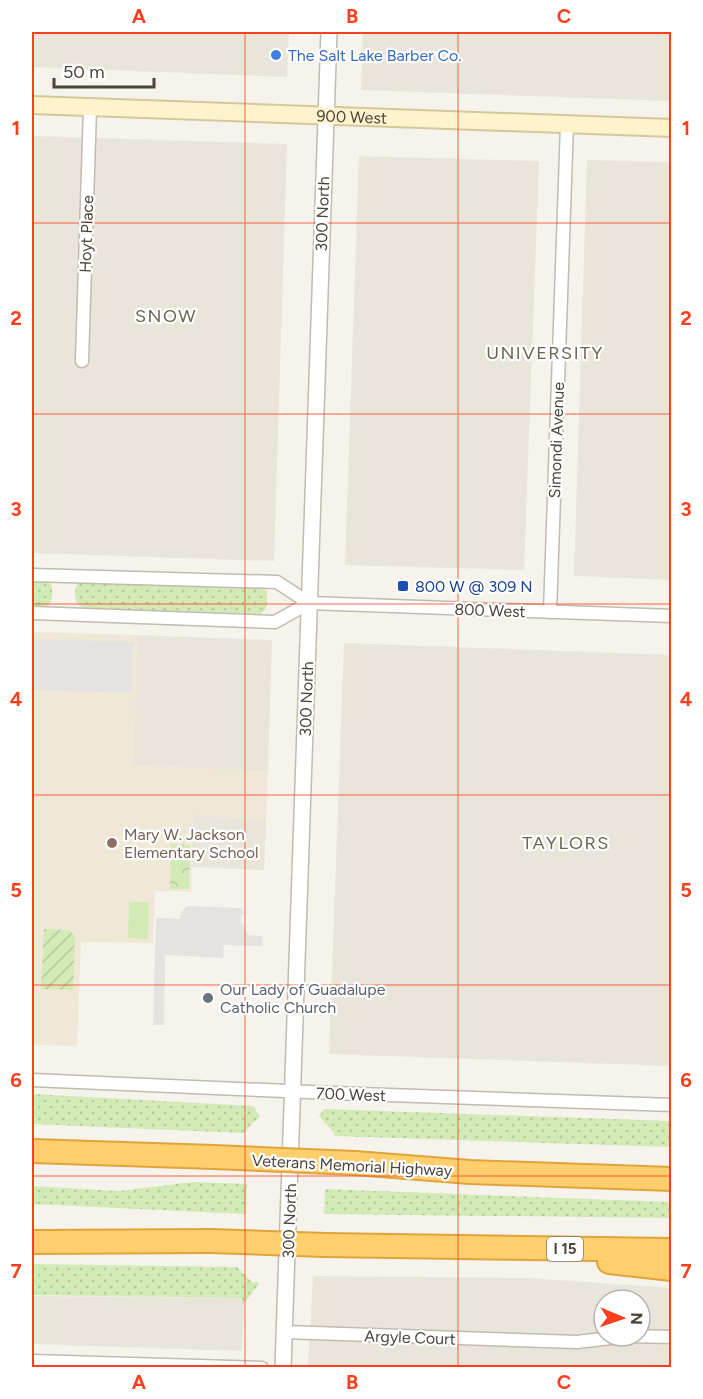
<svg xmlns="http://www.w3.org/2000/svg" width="703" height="1399" viewBox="0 0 703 1399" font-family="Figtree,sans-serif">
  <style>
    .residential { fill: #eae5da; fill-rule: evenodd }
    .education { fill: #efe8d6 }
    .grass { fill: url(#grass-dots) }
    .park { fill: url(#park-crowns) }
    .garden { fill: url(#garden-furrows) }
    .pitch { fill: #d2eab5 }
    .parking { fill: #e5e3e0 }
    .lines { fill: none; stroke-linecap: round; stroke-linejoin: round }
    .minor-casing { stroke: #c2bbae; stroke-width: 15 }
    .tertiary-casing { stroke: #c2bbae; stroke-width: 18 }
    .secondary-casing { stroke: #d6c79b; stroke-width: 20 }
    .motorway-casing { stroke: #e0a43c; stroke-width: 26 }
    .minor { stroke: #fff; stroke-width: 12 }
    .tertiary { stroke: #fff; stroke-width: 15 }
    .secondary { stroke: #fff3cd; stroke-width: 16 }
    .motorway { stroke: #ffcf6e; stroke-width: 22 }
    .motorway-bridge-casing { stroke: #e0a43c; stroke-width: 26; stroke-linecap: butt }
    .motorway-bridge { stroke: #ffcf6e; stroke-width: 22 }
    .grid { fill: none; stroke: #fc3f1d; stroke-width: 1.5; stroke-opacity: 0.55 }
    .shop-dot { fill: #3f7fe0; stroke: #fff; stroke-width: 2 }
    .transit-dot { fill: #1a4fb4; stroke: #fff; stroke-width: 2 }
    .education-dot { fill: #8d6e63; stroke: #fff; stroke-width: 2 }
    .worship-dot { fill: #6b7280; stroke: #fff; stroke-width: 2 }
    .labels { text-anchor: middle; stroke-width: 4.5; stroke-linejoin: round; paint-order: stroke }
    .shield { fill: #fff; stroke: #817c74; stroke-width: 1.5 }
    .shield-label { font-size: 15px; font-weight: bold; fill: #4b4439 }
    .shop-label { font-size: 16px; fill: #366cbe; stroke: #fff; text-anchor: start }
    .street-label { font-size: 16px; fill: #4b4439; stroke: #fff }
    .transit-label { font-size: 16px; fill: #164399; stroke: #fff; text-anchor: start }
    .education-label { font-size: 16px; fill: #785e54; stroke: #fff; text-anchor: start }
    .worship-label { font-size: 16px; fill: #5b616d; stroke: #fff; text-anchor: start }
    .neighbourhood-label { font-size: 18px; letter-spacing: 1.5px; fill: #6e6250; stroke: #fff }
    .neatline { fill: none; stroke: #fc3f1d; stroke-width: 2 }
    .grid-label { font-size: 20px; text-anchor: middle; font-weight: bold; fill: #fc3f1d }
  </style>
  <defs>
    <pattern id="grass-dots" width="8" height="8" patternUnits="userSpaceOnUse" patternTransform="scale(1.5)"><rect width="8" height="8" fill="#d2eab5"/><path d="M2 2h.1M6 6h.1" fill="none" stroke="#b6ca9c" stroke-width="1.8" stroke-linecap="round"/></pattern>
    <pattern id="park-crowns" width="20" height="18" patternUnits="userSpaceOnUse" patternTransform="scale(1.5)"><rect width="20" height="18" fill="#d2eab5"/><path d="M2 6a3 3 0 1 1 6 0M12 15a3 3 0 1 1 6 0" fill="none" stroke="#b6ca9c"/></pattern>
    <pattern id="garden-furrows" width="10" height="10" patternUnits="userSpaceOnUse" patternTransform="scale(1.5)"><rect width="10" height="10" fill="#d2eab5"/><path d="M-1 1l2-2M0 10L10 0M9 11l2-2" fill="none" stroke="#b6ca9c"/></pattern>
  </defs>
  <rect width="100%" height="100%" fill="#f6f3ec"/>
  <!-- residential -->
  <path class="residential" d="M32,32H289L287,77L32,67Z
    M363,32H671V101L361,90Z
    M32,136L287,144L274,561L32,553Z
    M359,156L539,161L524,570L345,565Z
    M587,160L671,162V580L574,576Z
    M137,635L272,640L268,771L133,766Z
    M344,643L671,655V1066L329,1054Z
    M193,815L266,820L264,870L191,867Z
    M313,1276L530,1278L671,1288V1367L308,1368ZM604,1300H640V1336H604Z
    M32,1296L242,1298V1305L244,1303L242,1351L32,1344Z"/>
  <!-- education -->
  <path class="education" d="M32,632L137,635L133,766L268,771L266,820L193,815L191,892L155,891L153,943L81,942L77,1046L32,1045Z"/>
  <!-- grass -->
  <path class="grass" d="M32,578L50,582C54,589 53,602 47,606L32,607Z
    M79,581L261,586L267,592C267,600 269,610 260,614L84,608C73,605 73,589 79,581Z
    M32,1094L253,1106L260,1116L243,1133L32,1124Z
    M324,1109L671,1121V1147L334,1136V1133L319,1116Z
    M193,1182L247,1184L246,1214L32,1204V1186L119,1191Z
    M325,1189L671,1202V1218L324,1214Z
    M32,1264L237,1267L253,1283L256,1281L259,1284L242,1306V1298L32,1295Z"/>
  <!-- park -->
  <path class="park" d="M171,844L190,845L189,889H170Z"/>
  <!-- garden -->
  <path class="garden" d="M44,929L69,930L75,936L73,990L41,989Z"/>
  <!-- pitch -->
  <path class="pitch" d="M129,902H149L148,939L128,938Z"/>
  <!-- parking -->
  <path class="parking" d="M32,639L133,642L131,693L32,690Z
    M187,906L241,908L244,913L241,916V922L248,935L263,936L262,946L224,945L223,958L165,955L164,1025H153L156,918L180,919L181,912Z"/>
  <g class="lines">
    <defs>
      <path id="minor" d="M82,361L90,108
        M32,575L277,582L309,603
        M550,612L567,124
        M32,613L275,622L309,603L672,616
        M32,1080L332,1093L672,1105
        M284,1332L577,1342L628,1336L672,1337
        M32,1361L262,1368"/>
      <path id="tertiary" d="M283,1368L329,32"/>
      <g id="secondary">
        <path id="s1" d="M32,105L672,128"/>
      </g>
      <path id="motorway" d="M32,1151L214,1157
        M355,1163L470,1172L672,1179
        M32,1242L210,1241
        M325,1245L672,1250
        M609,1262L672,1269"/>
    </defs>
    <!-- minor casing -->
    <use href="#minor" class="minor-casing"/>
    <!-- tertiary casing -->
    <use href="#tertiary" class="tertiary-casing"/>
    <!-- secondary casing -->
    <use href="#secondary" class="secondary-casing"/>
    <!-- motorway casing -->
    <use href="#motorway" class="motorway-casing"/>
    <!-- minor -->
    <use href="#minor" class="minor"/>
    <!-- tertiary -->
    <use href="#tertiary" class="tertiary"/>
    <!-- secondary -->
    <use href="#secondary" class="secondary"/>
    <!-- motorway -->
    <use href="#motorway" class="motorway"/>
    <defs>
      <path id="motorway-bridge" d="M214,1157L355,1163
        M210,1241L325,1245"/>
    </defs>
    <!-- motorway-bridge casing -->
    <use href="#motorway-bridge" class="motorway-bridge-casing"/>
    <!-- motorway-bridge -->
    <use href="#motorway-bridge" class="motorway-bridge"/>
  </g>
  <!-- grid -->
  <path class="grid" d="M245,32V1368M458,32V1368M32,223H672M32,414H672M32,604H672M32,795H672M32,985H672M32,1176H672"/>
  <!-- markers -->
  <circle class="shop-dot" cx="276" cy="55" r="6"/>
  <rect class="transit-dot" x="397" y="580" width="12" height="12" rx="3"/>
  <circle class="education-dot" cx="112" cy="843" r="6"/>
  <circle class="worship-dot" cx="208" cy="998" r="6"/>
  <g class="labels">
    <!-- shield labels -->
    <rect class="shield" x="547" y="1237" width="36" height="24" rx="4.5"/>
    <g class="shield-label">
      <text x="565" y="1254">I 15</text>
    </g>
    <!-- shop labels -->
    <g class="shop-label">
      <text x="288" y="61">The Salt Lake Barber Co.</text>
    </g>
    <!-- street labels -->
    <g class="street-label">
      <text dy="6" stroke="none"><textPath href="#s1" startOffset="320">900 West</textPath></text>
      <text transform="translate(322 214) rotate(-88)" y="6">300 North</text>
      <text transform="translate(86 234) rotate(-88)" y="6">Hoyt Place</text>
      <text transform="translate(556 440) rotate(-88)" y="6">Simondi Avenue</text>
      <text transform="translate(490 610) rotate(2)" y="6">800 West</text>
      <text transform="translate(306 699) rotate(-88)" y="6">300 North</text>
      <text transform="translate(351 1094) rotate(2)" y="6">700 West</text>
      <text transform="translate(352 1165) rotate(3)" y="6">Veterans Memorial Highway</text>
      <text transform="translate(289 1221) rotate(-88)" y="6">300 North</text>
      <text transform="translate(410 1337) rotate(2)" y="6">Argyle Court</text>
    </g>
    <!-- transit labels -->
    <g class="transit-label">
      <text x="415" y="592">800 W @ 309 N</text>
    </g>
    <!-- education labels -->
    <g class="education-label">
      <text x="124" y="840">Mary W. Jackson<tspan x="124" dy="18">Elementary School</tspan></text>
    </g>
    <!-- worship labels -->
    <g class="worship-label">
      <text x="220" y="995">Our Lady of Guadalupe<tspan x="220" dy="18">Catholic Church</tspan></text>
    </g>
    <!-- neighbourhood labels -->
    <g class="neighbourhood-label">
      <text x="166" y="322">SNOW</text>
      <text x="545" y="359">UNIVERSITY</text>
      <text x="566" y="849">TAYLORS</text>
    </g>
  </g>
  <!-- border -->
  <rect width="703" height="1399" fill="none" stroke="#ffffff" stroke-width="66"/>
  <!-- north arrow -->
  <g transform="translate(622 1318) rotate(92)"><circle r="28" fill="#ffffff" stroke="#b7b4b0" stroke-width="1.5"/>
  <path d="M0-4.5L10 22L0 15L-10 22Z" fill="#fc3f1d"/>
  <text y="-9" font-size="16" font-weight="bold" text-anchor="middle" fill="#4b4439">N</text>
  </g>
  <!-- scale -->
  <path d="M54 78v9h100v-9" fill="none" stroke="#4b4439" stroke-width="3"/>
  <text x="63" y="78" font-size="18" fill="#4b4439" stroke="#ffffff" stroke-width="4.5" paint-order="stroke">50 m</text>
  <rect x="33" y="33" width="637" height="1333" class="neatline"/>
  <g class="grid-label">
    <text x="139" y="23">A</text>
    <text x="352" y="23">B</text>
    <text x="564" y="23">C</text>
    <text x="16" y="135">1</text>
    <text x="686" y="135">1</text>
    <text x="16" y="325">2</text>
    <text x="686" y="325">2</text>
    <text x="16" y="516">3</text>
    <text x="686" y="516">3</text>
    <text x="16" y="706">4</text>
    <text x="686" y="706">4</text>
    <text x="16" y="897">5</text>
    <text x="686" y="897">5</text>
    <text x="16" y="1087">6</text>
    <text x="686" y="1087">6</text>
    <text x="16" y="1278">7</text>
    <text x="686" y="1278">7</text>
    <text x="139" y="1389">A</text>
    <text x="352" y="1389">B</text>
    <text x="564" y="1389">C</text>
  </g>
</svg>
